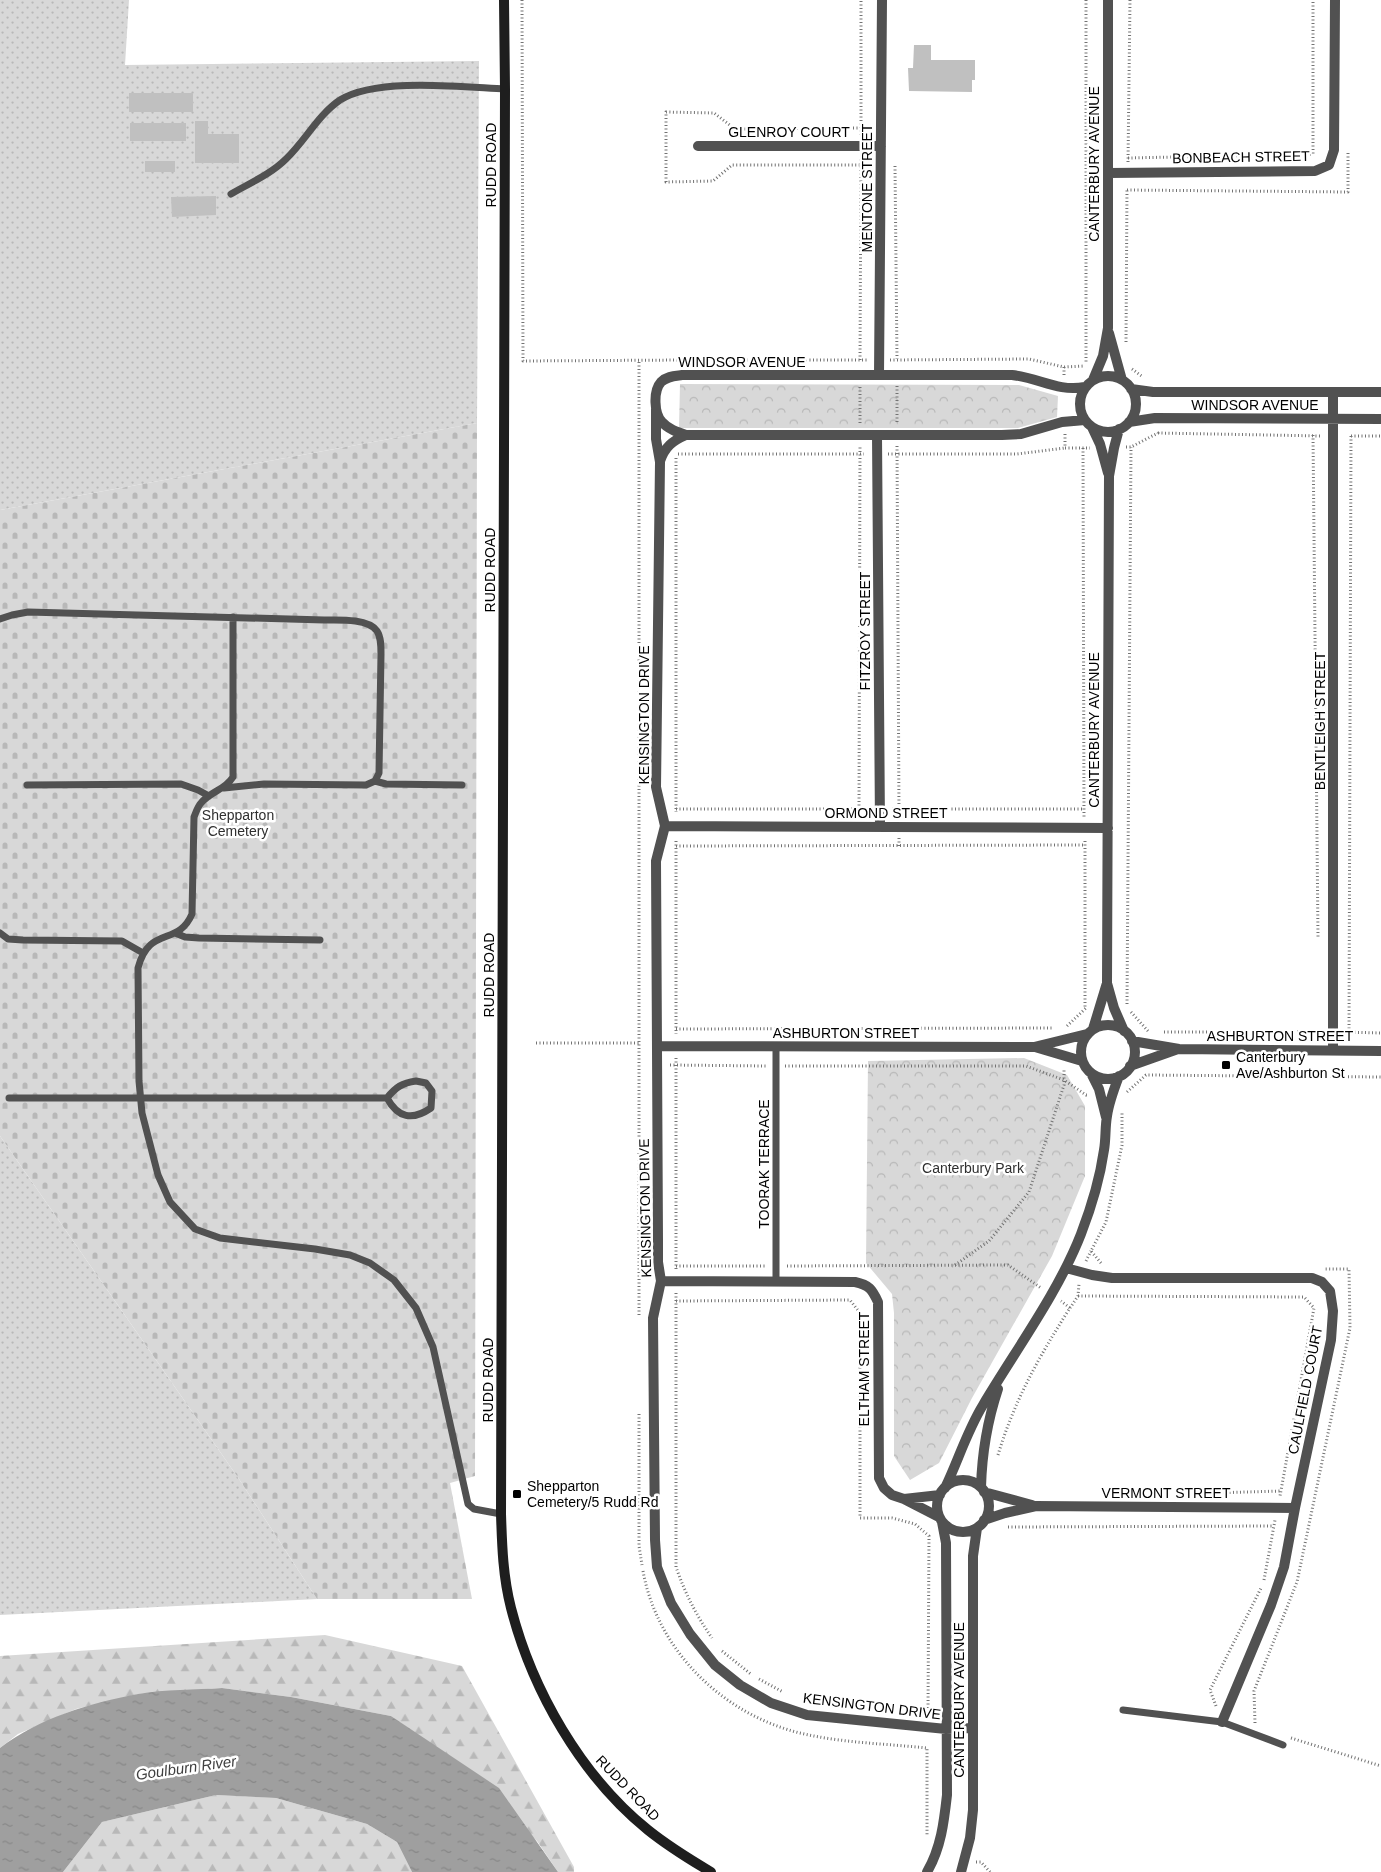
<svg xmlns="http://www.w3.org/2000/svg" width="1381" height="1872" viewBox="0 0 1381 1872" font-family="Arial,sans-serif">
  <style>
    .grass { fill: url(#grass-dots) }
    .forest { fill: url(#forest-firs) }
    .cemetery { fill: url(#cemetery-stones) }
    .park { fill: url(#park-crowns) }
    .water { fill: url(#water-ripples) }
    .building { fill: #c0c0c0 }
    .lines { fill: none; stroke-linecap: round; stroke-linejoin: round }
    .path { stroke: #737373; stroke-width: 3; stroke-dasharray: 1 2.5; stroke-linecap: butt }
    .lane { stroke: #515151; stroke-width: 7 }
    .street { stroke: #515151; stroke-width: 10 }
    .secondary { stroke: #1e1e1e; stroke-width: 10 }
    .poi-dot { fill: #000; stroke: #fff; stroke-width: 2 }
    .labels { text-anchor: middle; stroke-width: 5; stroke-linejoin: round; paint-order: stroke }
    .street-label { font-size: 14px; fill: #000; stroke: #fff }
    .park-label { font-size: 14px; fill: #2f2f2f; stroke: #fff }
    .poi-label { font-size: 14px; fill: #000; stroke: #fff; text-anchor: start }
    .water-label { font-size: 15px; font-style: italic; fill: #404040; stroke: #fff }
  </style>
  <defs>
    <pattern id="grass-dots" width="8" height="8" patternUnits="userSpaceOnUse" patternTransform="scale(1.25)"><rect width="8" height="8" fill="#d8d8d8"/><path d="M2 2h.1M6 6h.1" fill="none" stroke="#b8b8b8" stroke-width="1.8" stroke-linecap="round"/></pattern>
    <pattern id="forest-firs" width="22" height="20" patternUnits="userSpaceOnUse" patternTransform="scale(1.25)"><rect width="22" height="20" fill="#d8d8d8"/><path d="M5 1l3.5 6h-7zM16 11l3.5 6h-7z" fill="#b8b8b8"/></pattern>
    <pattern id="cemetery-stones" width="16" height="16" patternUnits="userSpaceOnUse" patternTransform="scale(1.25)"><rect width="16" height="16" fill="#d8d8d8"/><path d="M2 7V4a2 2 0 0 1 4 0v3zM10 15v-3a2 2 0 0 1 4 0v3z" fill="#b8b8b8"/></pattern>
    <pattern id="park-crowns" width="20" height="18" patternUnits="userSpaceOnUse" patternTransform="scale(1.25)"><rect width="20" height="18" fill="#d8d8d8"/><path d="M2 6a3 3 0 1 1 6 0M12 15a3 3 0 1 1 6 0" fill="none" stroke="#b8b8b8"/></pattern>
    <pattern id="water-ripples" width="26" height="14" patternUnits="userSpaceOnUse" patternTransform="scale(1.25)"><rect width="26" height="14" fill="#9f9f9f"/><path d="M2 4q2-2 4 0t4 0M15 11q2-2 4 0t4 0" fill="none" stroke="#878787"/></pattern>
  </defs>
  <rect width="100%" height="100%" fill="#fff"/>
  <!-- grass -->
  <path class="grass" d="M0,0H129L125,65L479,61L477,423L0,510Z
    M0,1136L239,1479L317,1599L0,1615Z"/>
  <!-- forest -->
  <path class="forest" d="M325,1635L462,1666L574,1867V1872H558L537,1841L442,1752L391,1716L291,1697L222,1688L139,1694L76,1709L18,1734L0,1748V1656Z
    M216,1795L276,1798L367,1824L397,1842L412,1872H63L102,1822Z"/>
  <!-- cemetery -->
  <path class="cemetery" d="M477,423L475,1476L450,1483L472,1599H317L239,1479L0,1136V510Z"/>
  <!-- park -->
  <path class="park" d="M680,384L1019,385L1058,396L1057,417L1018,428H679Z
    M1024,1058L1067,1075L1085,1106V1176L1052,1256L972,1398L939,1463L910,1480L894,1456V1313L892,1294L866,1263L868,1061Z"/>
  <!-- water -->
  <path class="water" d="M222,1688L291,1697L391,1716L499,1788L558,1872H412L397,1842L367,1824L276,1798L216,1795L102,1822L63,1872H0V1748C39,1718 90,1703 138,1694C165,1689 195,1690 222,1688Z"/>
  <!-- building -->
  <path class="building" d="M914,45H931V60H975V80H972V92L909,91L908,68H913Z
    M129,93H193V112H129Z
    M195,121H208V134H239V163H195Z
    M130,123H186V141H130Z
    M145,161H175V172H145Z
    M216,196V215L172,217L171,197Z"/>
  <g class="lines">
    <!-- path -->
    <path class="path" d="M522,0L523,361L684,360
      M1086,0V362
      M861,128L735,129L714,113L666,112V182L713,181L732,165H861
      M861,135V0
      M1128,158L1313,154V0
      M1128,162L1130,0
      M895,166L897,359
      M1127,190L1348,192V151
      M1126,342L1127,188
      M722,360H869
      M860,360L861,157
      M890,360L1029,359L1064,367L1085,366
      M1064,367V375
      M1132,369L1143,377
      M897,386V424
      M860,423V387
      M1158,433L1322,436
      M1065,434V448H1090
      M1313,435L1318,937
      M1351,436H1381
      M897,446L899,814
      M1126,447H1131L1158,433L1157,430
      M1083,448L1084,817
      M678,454H864
      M888,454H1017L1065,448
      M676,458V812
      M676,809H868
      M859,809L860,447
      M892,809H1084
      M899,838V846
      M676,841V1034
      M1085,841V1007
      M676,846L1085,845
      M1127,1004L1131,447
      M1131,1012L1148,1031
      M1067,1026L1086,1008
      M676,1029L1052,1028
      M1164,1032H1320
      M1344,1032L1381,1033
      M1349,1032L1351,436
      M536,1043H639
      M676,1058V1269
      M670,1065L767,1066
      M785,1066H1026L1064,1080L1086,1095H1089
      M1127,1092L1146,1075L1381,1077
      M1086,1261L1091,1251
      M1101,1263L1091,1251L1106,1222L1122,1145V1113
      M955,1265L989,1241L1029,1192L1064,1085V1068
      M676,1266H766
      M787,1266L1008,1265L1041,1288
      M676,1293V1567C685,1593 696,1615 712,1638
      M1078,1296L1304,1297L1314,1308L1280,1496
      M676,1301L850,1300L860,1313V1518H892L915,1524L929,1536L928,1712L907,1710
      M1070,1308L1078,1296L1079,1284
      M639,1315V360
      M639,1414V1546L642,1565
      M998,1455C1014,1401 1040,1355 1070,1308L1061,1301
      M1212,1493L1281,1491
      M1008,1527L1274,1526
      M643,1571C658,1654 728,1719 809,1735C847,1743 889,1744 927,1748V1835
      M1264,1580L1275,1520
      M722,1651L752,1675
      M759,1679L783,1692
      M803,1698L821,1702
      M1216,1706L1210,1690L1261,1588
      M1255,1723L1254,1691L1297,1582L1350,1328L1349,1269H1325
      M1291,1738L1381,1766
      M976,1862H981L990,1872"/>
    <!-- lane -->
    <path class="lane" d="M231,194C250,183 271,174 286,159C305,141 318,115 340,100C376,77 463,87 505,89
      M233,617V777C225,790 211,791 201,803C198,806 196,812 194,817L192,914C178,947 149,925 138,968L139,1081L142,1113L158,1175L170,1202L195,1229L220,1238L315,1249L350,1255L370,1263L394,1280L416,1308L433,1347L468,1504L474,1509L501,1514
      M0,619L12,615L28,612L324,620C337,620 368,618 377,631C381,637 381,646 381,654L379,773L375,781L366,785L264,784L224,788
      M375,781L386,784L462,785
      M27,785L181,784L198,790L209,796
      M0,933L8,939L23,940L122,941L143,953
      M175,933L185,937L199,938L320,940
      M776,1047V1282
      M416,1081L426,1083L432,1091L431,1108C412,1121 398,1118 387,1098C396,1087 402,1083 416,1081Z
      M9,1098H387
      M1123,1710L1222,1722L1283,1745"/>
    <!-- street -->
    <path class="street" d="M698,146H881
      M1108,173L1315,171L1329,165L1334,150L1335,0
      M1109,333L1122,380
      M879,375L882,0
      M1080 404a28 28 0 1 1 56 0a28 28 0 1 1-56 0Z
      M1093,380L1103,356L1108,328V0
      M1131,389L1153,392H1381
      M1333,392V1050
      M656,409V439L660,462L656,787L665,826L656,861L658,1239V1262L661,1281L653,1318L655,1540L657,1567L671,1603L690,1634L715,1665L740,1685L771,1703L807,1715L946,1729L973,1728
      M1085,420L1062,422L1021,434L1002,435H686C677,432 668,429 662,422C654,414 653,391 661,382C667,376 675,376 682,375H1012C1040,378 1057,392 1085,387
      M1129,422L1155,418L1381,419
      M1092,427L1100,444L1108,473
      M1119,429L1114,448L1109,476L1107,983L1114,1008L1124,1031
      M877,435L880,827
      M660,461C665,447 672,441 686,435
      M665,826L1108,828
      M1081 1052a27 27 0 1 1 54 0a27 27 0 1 1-54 0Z
      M1093,1029L1107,983
      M1132,1041L1179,1049L1381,1051
      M658,1046L1034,1047L1087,1034
      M1035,1047L1082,1061
      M1130,1066L1178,1049
      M1091,1073L1099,1089L1106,1117
      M1066,1268L1092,1275L1112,1278H1312L1322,1282L1330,1291L1333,1311L1331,1340L1295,1508L1284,1567L1271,1605L1222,1722
      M661,1281L855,1282C869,1285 872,1289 878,1302L879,1478L884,1488L892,1495L904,1499L939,1517
      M937 1506a26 26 0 1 1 52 0a26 26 0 1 1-52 0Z
      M981,1487C982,1452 987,1422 998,1389
      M945,1488C958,1461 967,1431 983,1405C1015,1351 1058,1293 1081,1234C1091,1208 1100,1178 1104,1150C1106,1139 1105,1127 1107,1116C1109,1102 1114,1089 1119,1076
      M984,1492L1032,1505
      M904,1499L940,1495
      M984,1520L1005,1513L1036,1506L1295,1508
      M927,1872C941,1848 944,1822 947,1795L946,1543L942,1522
      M961,1872L970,1838L973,1810V1556L977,1528"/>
    <!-- secondary -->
    <path class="secondary" d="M504,0L505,89L501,1514C502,1546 503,1577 511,1608C532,1690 581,1776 648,1830C668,1846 689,1859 711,1872"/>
  </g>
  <!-- markers -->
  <g class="poi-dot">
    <rect x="1221" y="1060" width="10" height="10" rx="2.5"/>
    <rect x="512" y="1489" width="10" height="10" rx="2.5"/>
  </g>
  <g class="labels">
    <!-- street labels -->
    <g class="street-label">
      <text x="789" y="137">GLENROY COURT</text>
      <text transform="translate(1241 157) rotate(-1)" y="5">BONBEACH STREET</text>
      <text transform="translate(1094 164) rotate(-90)" y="5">CANTERBURY AVENUE</text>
      <text transform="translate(491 165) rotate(-90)" y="5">RUDD ROAD</text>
      <text transform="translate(867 188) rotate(-90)" y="5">MENTONE STREET</text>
      <text x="742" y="367">WINDSOR AVENUE</text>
      <text x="1255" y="410">WINDSOR AVENUE</text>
      <text transform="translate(490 570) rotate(-90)" y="5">RUDD ROAD</text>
      <text transform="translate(865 631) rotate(-90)" y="5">FITZROY STREET</text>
      <text transform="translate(644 715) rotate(-90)" y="5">KENSINGTON DRIVE</text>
      <text transform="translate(1320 721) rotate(-90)" y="5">BENTLEIGH STREET</text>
      <text transform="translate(1094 730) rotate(-90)" y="5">CANTERBURY AVENUE</text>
      <text x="886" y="818">ORMOND STREET</text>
      <text transform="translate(489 975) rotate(-90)" y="5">RUDD ROAD</text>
      <text x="846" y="1038">ASHBURTON STREET</text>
      <text x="1280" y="1041">ASHBURTON STREET</text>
      <text transform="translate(764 1164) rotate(-90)" y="5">TOORAK TERRACE</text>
      <text transform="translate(645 1208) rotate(-91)" y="5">KENSINGTON DRIVE</text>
      <text transform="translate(864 1369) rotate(-90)" y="5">ELTHAM STREET</text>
      <text transform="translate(488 1380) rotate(-90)" y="5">RUDD ROAD</text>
      <text transform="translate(1305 1390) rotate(-79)" y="5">CAULFIELD COURT</text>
      <text x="1166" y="1498">VERMONT STREET</text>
      <text transform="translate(959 1700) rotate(-90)" y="5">CANTERBURY AVENUE</text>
      <text transform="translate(872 1706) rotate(7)" y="5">KENSINGTON DRIVE</text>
      <text transform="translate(628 1788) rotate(46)" y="5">RUDD ROAD</text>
    </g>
    <!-- park labels -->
    <g class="park-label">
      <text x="238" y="820">Shepparton<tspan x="238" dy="16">Cemetery</tspan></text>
      <text x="973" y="1173">Canterbury Park</text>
    </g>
    <!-- poi labels -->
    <g class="poi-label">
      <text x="1236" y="1062">Canterbury<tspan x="1236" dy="16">Ave/Ashburton St</tspan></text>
      <text x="527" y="1491">Shepparton<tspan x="527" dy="16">Cemetery/5 Rudd Rd</tspan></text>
    </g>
    <!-- water labels -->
    <g class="water-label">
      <text transform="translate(186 1768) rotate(-8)" y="5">Goulburn River</text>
    </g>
  </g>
</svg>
